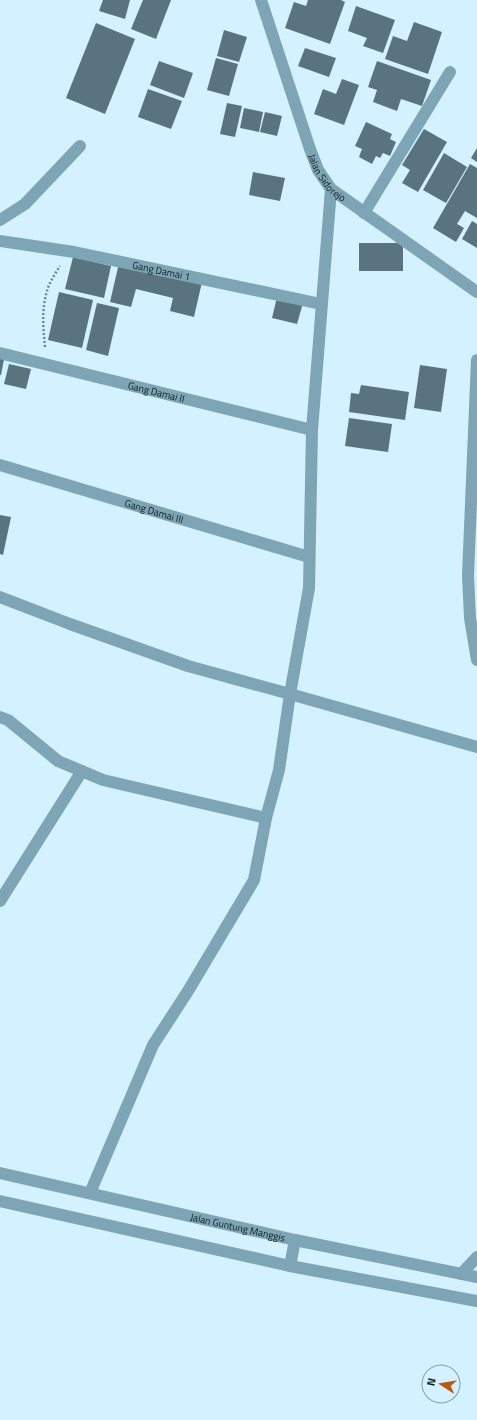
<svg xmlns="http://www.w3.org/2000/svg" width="477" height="1420" viewBox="0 0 477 1420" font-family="'Titillium Web',sans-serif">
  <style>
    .building { fill: #59747f }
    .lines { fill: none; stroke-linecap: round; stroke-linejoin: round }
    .path { stroke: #71858d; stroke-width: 2.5; stroke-dasharray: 2 2; stroke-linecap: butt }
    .minor { stroke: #7ea5b6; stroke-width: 12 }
    .labels { text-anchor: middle; stroke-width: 3; stroke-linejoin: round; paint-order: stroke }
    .street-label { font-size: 10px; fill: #111c20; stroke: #d3f1fe }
  </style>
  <rect width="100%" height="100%" fill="#d3f1fe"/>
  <!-- building -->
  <path class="building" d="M103,0H130L125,19L99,11Z
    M143,0H171L156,39L131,29Z
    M308,0H341L345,2L330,44L285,28L294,2L306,6Z
    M356,6L395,20L383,53L363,46L367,38L348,31Z
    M414,22L442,32L428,74L385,59L393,36L407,41Z
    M96,23L135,39L105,114L66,98Z
    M224,30L247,37L239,62L217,56Z
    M305,48L336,58L329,77L298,66Z
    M216,58L238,64L229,96L207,90Z
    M159,61L193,73L184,98L150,85Z
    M377,61L431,80L422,106L401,99L397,111L373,102L377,90L368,87Z
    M342,79L359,85L344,125L314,114L323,89L336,94Z
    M148,89L182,101L171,129L138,117Z
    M227,103L242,106L235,137L220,134Z
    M244,108L263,112L259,132L240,128Z
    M265,112L282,116L277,136L260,132Z
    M366,122L392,134L390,139L396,142L390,156L383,153L380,158L376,156L372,164L359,157L362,149L355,146Z
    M424,129L447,142L418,192L402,183L410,170L402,165Z
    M477,148V162L471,158Z
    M444,153L467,167L446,203L423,190Z
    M470,164L477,168V218L465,211L457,224L464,228L456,242L433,228Z
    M253,172L285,178L280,201L249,195Z
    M472,221L477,224V248L462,239Z
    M359,243H403V271H359Z
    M73,257L111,266L104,298L65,289Z
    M119,263L202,282L194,317L170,311L173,298L136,289L131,307L110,302Z
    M59,292L93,300L82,348L48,340Z
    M277,297L303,303L297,324L272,318Z
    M97,303L119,308L108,356L86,350Z
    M0,359H4L1,375H0Z
    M9,364L31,369L26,389L4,384Z
    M420,365L447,369L441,412L414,408Z
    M361,385L409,392L405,420L349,412L351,393L359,394Z
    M349,418L392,424L388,452L345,446Z
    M0,515L11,517L3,555L0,554Z"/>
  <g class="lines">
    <!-- path -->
    <path class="path" d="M45,347C43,326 41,306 49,285C52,279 56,272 60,266"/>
    <!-- minor -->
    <g class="minor">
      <path id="s1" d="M261,0L310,149L318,170L331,189L477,292"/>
      <path d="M364,213L450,72"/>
      <path d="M0,220L25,204L80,146"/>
      <path id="s2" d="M0,241L74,252L321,304"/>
      <path id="s3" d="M0,353L312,430"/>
      <path d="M477,360L468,575L470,618L477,660"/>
      <path id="s4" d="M0,465L309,557"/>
      <path d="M0,597L70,624L188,666L290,694L477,747"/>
      <path d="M0,717L8,720L58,761L103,780L266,818"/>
      <path d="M0,901L82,771"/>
      <path id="s5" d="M0,1173L295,1240L477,1277"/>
      <path d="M90,1193L153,1045L188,991L254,880L266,818L279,770L290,694L309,588L312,430L331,189"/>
      <path d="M0,1201L290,1266L477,1301"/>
      <path d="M290,1266L295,1240"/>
      <path d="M461,1274L477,1257"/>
    </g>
  </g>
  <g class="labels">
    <!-- street labels -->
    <g class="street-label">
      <text dy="4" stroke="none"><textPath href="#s1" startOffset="191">Jalan Sidorejo</textPath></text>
      <text dy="4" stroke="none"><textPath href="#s2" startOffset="164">Gang Damai 1</textPath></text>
      <text dy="4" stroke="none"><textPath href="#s3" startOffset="161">Gang Damai II</textPath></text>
      <text dy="4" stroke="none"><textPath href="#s4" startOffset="161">Gang Damai III</textPath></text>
      <text dy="4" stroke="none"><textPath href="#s5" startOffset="244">Jalan Guntung Manggis</textPath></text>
    </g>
  </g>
  <!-- north arrow -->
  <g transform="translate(441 1384) rotate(282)"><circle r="19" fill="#d3f1fe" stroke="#859ca5"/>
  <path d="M0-3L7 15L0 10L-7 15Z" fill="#b95a12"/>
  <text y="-6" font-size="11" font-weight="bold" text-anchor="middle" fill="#111c20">N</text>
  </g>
</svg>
